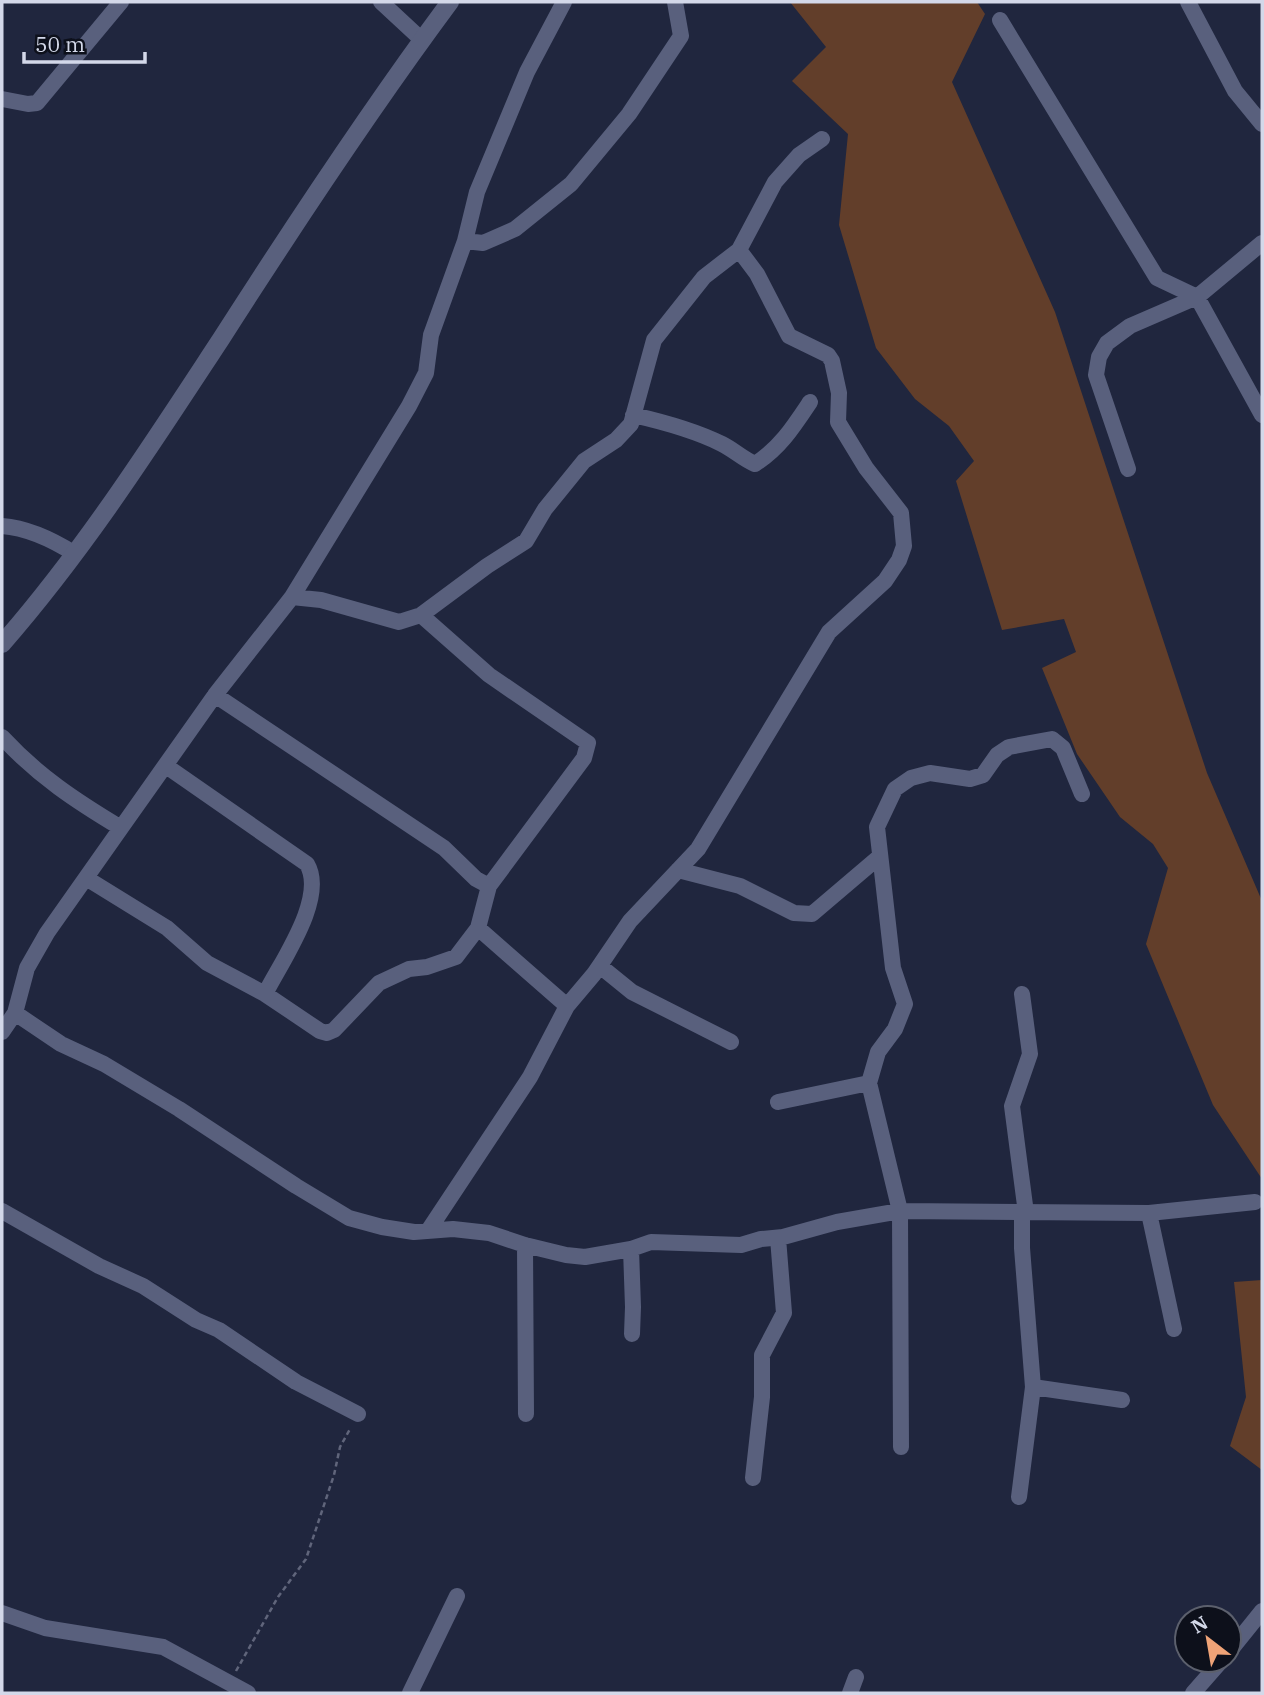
<svg xmlns="http://www.w3.org/2000/svg" width="1264" height="1695" viewBox="0 0 1264 1695" font-family="'IBM Plex Serif',serif">
  <style>
    .green { fill: #623e2a }
    .lines { fill: none; stroke-linecap: round; stroke-linejoin: round }
    .path { stroke: #60657b; stroke-width: 2.5; stroke-dasharray: 5 3.5; stroke-linecap: butt }
    .minor { stroke: #59607d; stroke-width: 16 }
    .tertiary { stroke: #59607d; stroke-width: 18 }
  </style>
  <rect width="100%" height="100%" fill="#20263e"/>
  <!-- green -->
  <path class="green" d="M790,2H977L985,14L952,82L1055,312L1207,773L1262,901V1179L1213,1105L1146,944L1168,868L1153,844L1120,817L1077,754L1042,668L1076,652L1064,619L1002,630L956,481L974,461L949,426L915,399L876,348L839,225L848,134L792,81L826,47Z
    M1262,1280V1470L1230,1446L1246,1397L1234,1282Z"/>
  <g class="lines">
    <!-- path -->
    <path class="path" d="M236,1671L278,1597L306,1559L334,1475L340,1447L350,1429"/>
    <!-- minor -->
    <path class="minor" d="M381,2L422,40
      M1188,2L1235,91L1262,124
      M1000,20L1157,278L1197,297L1262,415
      M2,99L28,104L37,103L121,2
      M465,241L483,243L515,229L571,184L629,114L681,36L675,2
      M633,415C664,422 694,430 722,444C734,450 743,459 755,464C780,448 794,426 810,402
      M1128,469L1096,375L1099,357L1107,343L1130,326L1197,297L1262,243
      M2,526C28,528 53,540 75,554
      M292,597L321,600L399,622L421,615L487,566L526,541L545,509L584,461L616,440L631,424L654,340L704,277L739,250L775,182L799,155L822,139
      M421,615L489,675L588,743L584,758L489,886
      M215,695L444,848L476,879L489,886L478,928L567,1006L594,974L630,921L698,849L829,632L885,581L899,560L904,546L901,513L866,468L838,422L839,393L832,361L828,355L789,336L757,274L739,250
      M2,737C38,776 76,801 121,828L47,933L27,968L15,1013L2,1032
      M166,766L307,864C327,898 281,962 265,994
      M121,828L215,695L292,597L409,406L426,373L431,335L465,241L477,192L527,72L564,2
      M678,870L740,886L794,913L812,914L879,857
      M86,878L167,928L207,963L265,994L320,1031L327,1033L334,1030L379,983L409,969L427,967L456,957L478,928
      M600,966L632,992L731,1042
      M1022,994L1030,1054L1012,1106L1026,1213
      M15,1013L61,1044L104,1064L179,1109L296,1186L349,1218L382,1227L414,1232L453,1229L489,1233L525,1245L566,1255L585,1257L631,1249L651,1242L741,1245L761,1239L783,1237L837,1222L900,1211L1149,1213L1174,1329
      M778,1102L869,1083
      M2,1211L99,1266L143,1286L196,1320L219,1330L296,1382L358,1414
      M1149,1213L1255,1202
      M428,1231L530,1077L567,1006
      M525,1245L526,1414
      M631,1249L633,1307L632,1334
      M1033,1387L1122,1400
      M901,1447L900,1211L869,1083L878,1052L895,1029L905,1004L893,968L877,827L895,789L911,778L930,773L970,779L983,775L997,755L1009,747L1052,739L1063,748L1082,794
      M753,1478L762,1397V1355L784,1313L778,1238
      M1019,1497L1033,1387L1022,1248V1213
      M2,1613L45,1628L163,1647L248,1693
      M1229,1652L1262,1611
      M410,1693L457,1596
      M850,1693L856,1677
      M1193,1693L1222,1660"/>
    <!-- tertiary -->
    <path class="tertiary" d="M2,644C85,549 152,444 221,339C294,225 369,111 450,2"/>
  </g>
  <!-- border -->
  <rect width="1264" height="1695" fill="none" stroke="#d3d8e9" stroke-width="7"/>
  <!-- north arrow -->
  <g transform="translate(1208 1639) rotate(329)"><circle r="33" fill="#0d101b" stroke="#5c606d" stroke-width="2"/>
  <path d="M0-5L12 26L0 18L-12 26Z" fill="#efa377"/>
  <text y="-10" font-size="19" font-weight="bold" text-anchor="middle" fill="#d3d8e9">N</text>
  </g>
  <!-- scale -->
  <path d="M24 52v10h121v-10" fill="none" stroke="#d3d8e9" stroke-width="3.5"/>
  <text x="35" y="52" font-size="21" fill="#d3d8e9" stroke="#0d101b" stroke-width="5" paint-order="stroke">50 m</text>
</svg>
